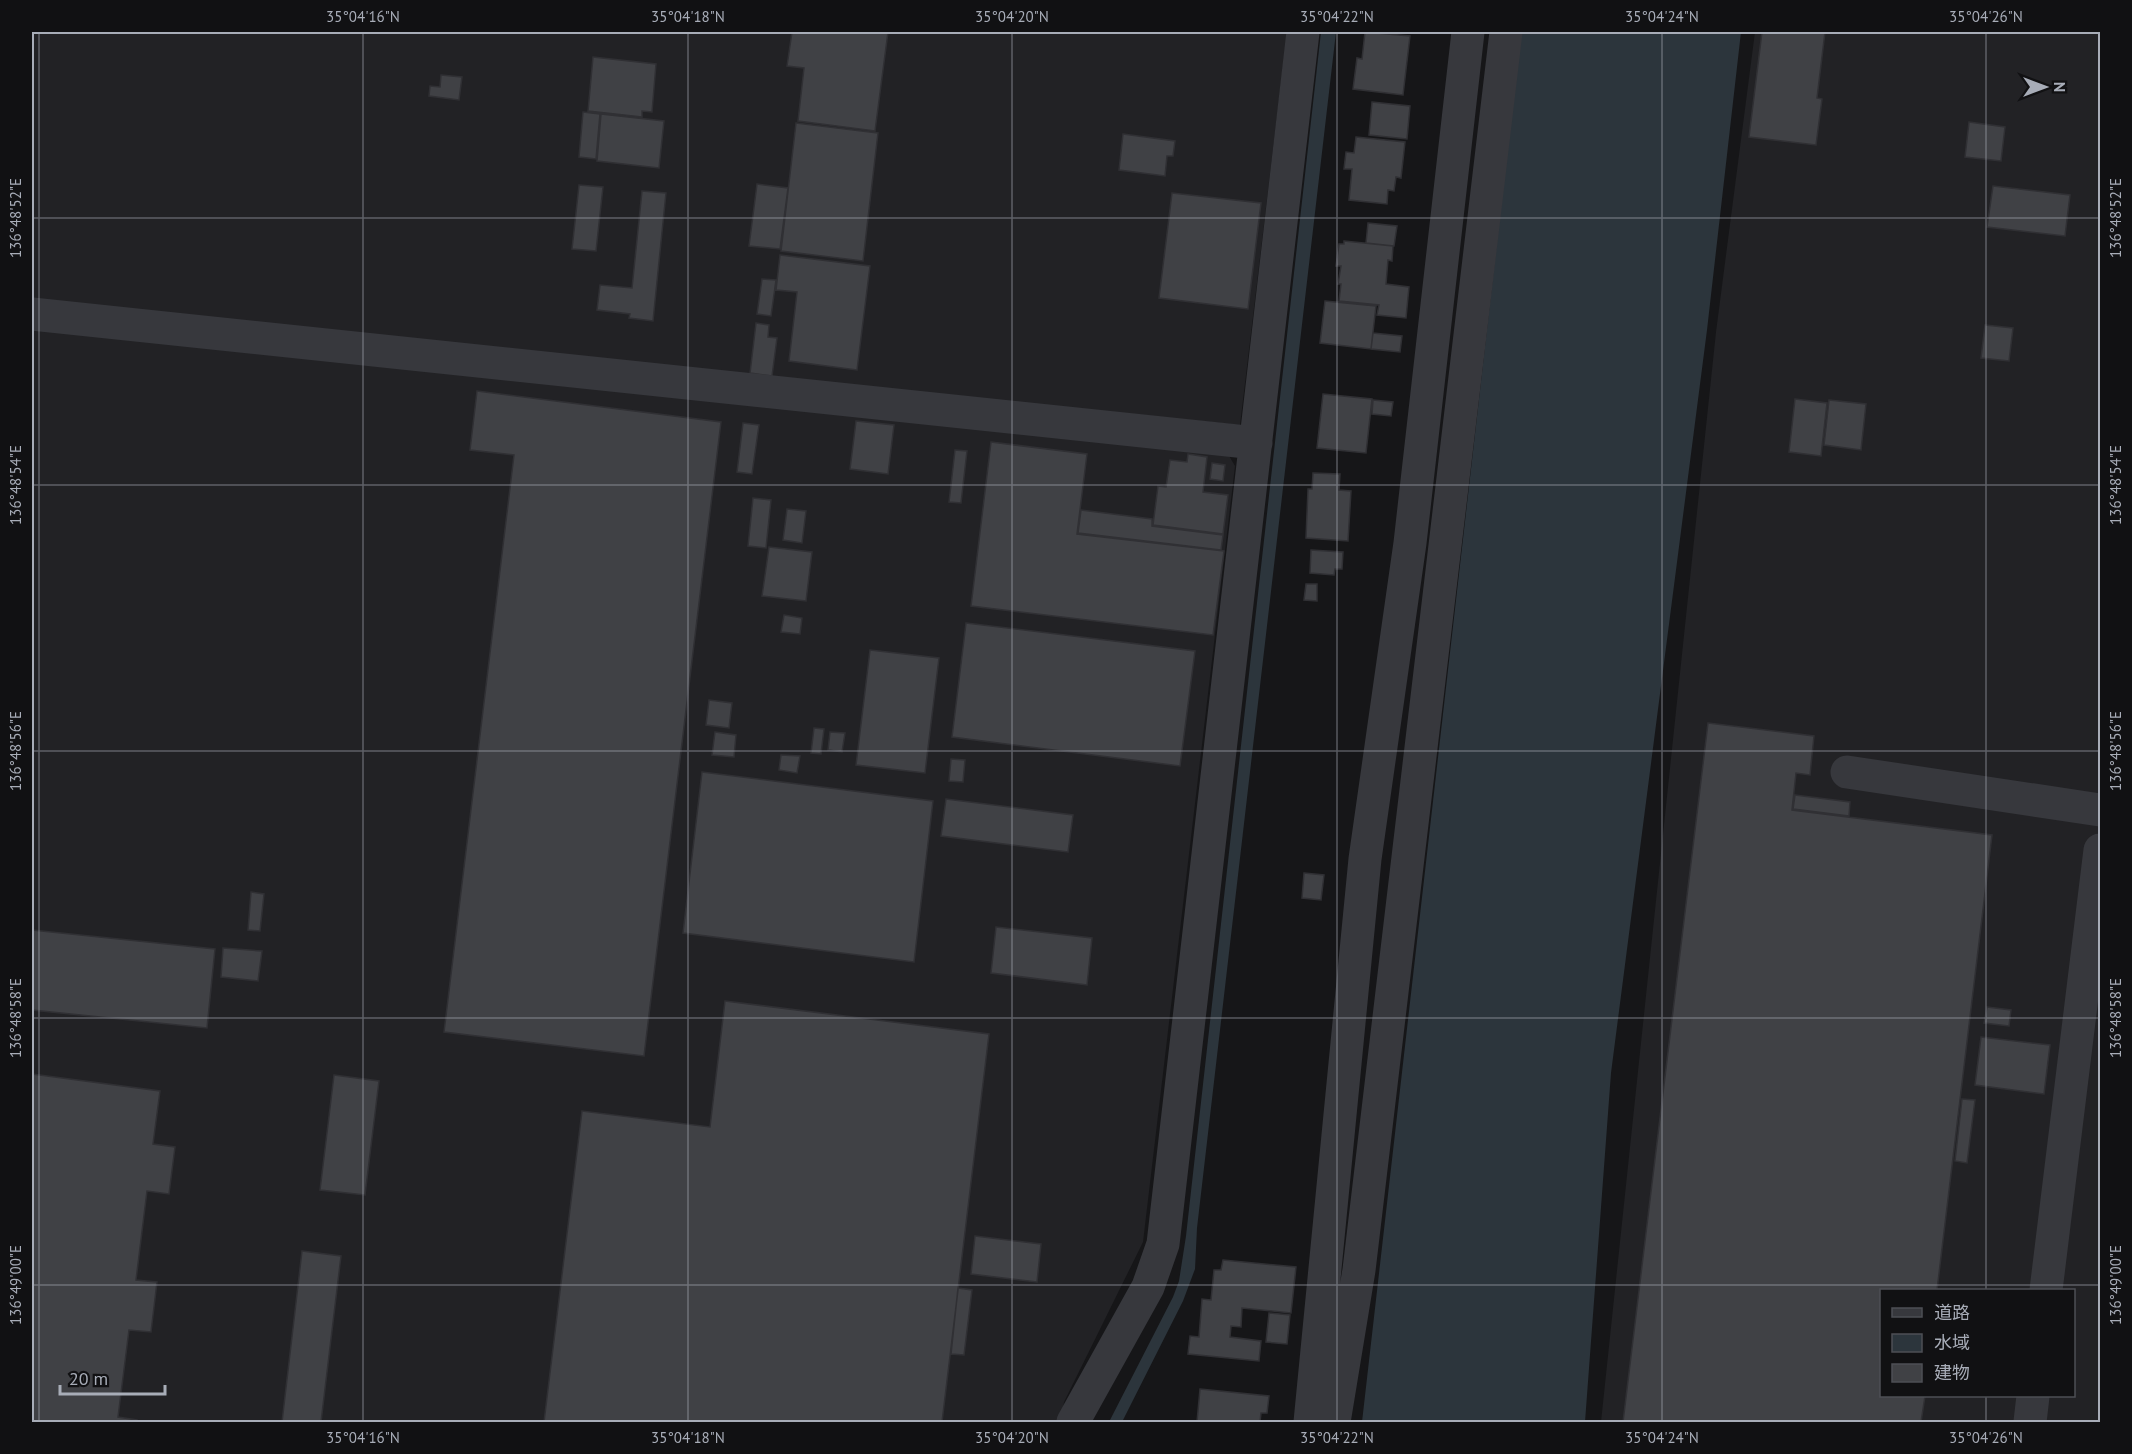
<svg xmlns="http://www.w3.org/2000/svg" width="2132" height="1454" viewBox="0 0 2132 1454" font-family="'PT Sans','Noto Sans JP',sans-serif">
  <style>
    .built { fill: #222225; fill-rule: evenodd }
    .water { fill: #2c353c }
    .building { fill: #404145; stroke: #303034; stroke-width: 1.5 }
    .lines { fill: none; stroke-linecap: round; stroke-linejoin: round }
    .minor { stroke: #37383d; stroke-width: 33 }
    .ticks { fill: none; stroke: #a8adb8; stroke-width: 1.5; stroke-opacity: 0.45 }
    .neatline { fill: none; stroke: #a8adb8; stroke-width: 2 }
    .ticks-label { font-size: 15px; text-anchor: middle; fill: #a8adb8 }
  </style>
  <rect width="100%" height="100%" fill="#161618"/>
  <!-- built -->
  <path class="built" d="M32,32H1287L1240,425L32,301Z
    M1755,32H2100V1422H1601L1716,332ZM1882,1290H2074V1396H1882Z
    M32,328L1228,454L1235,466L1143,1242L1064,1402L1061,1422H32Z"/>
  <!-- water -->
  <path class="water" d="M1321,32H1336L1197,1228L1195,1269L1183,1301L1122,1422H1109L1173,1297L1179,1281L1186,1236Z
    M1521,32H1741L1707,330L1611,1073L1585,1422H1362Z"/>
  <!-- building -->
  <path class="building" d="M792,32H888L875,131L798,121L804,68L787,66Z
    M1365,32L1410,36L1403,95L1353,89L1357,58L1362,59Z
    M1762,32H1825L1817,98L1822,99L1816,145L1749,137Z
    M593,57L656,64L652,112L642,111V117L588,111Z
    M441,75L462,77L459,100L429,96L430,86L440,87Z
    M1372,102L1410,106L1407,139L1369,135Z
    M583,112L600,114L596,159L579,157Z
    M601,114L664,121L659,168L597,161Z
    M1969,122L2005,127L2001,161L1965,157Z
    M796,123L878,133L863,261L781,251Z
    M1123,134L1175,141L1173,156H1167L1165,176L1119,170Z
    M1356,137L1405,142L1401,178L1396,177L1394,191L1388,190L1387,204L1349,200L1352,169H1344L1346,152L1354,153Z
    M757,184L788,188L780,249L749,246Z
    M579,185L603,187L596,251L572,249Z
    M1993,186L2070,195L2065,236L1987,227Z
    M642,191L666,193L653,321L629,318L630,314L597,310L600,285L632,288Z
    M1172,193L1261,203L1248,309L1159,298Z
    M1368,223L1397,226L1394,246L1366,243Z
    M1344,241L1393,246L1392,261L1388,260L1386,284L1409,287L1406,318L1377,315L1379,305L1339,301L1341,284H1338L1341,266H1336L1339,244H1344Z
    M780,255L870,266L857,370L789,361L797,292L776,290Z
    M762,279L776,280L771,316L757,314Z
    M1325,301L1376,306L1371,349L1320,343Z
    M756,323L769,325L768,337L777,338L772,376L750,373Z
    M1985,325L2013,328L2009,361L1981,358Z
    M1373,333L1402,336L1400,352L1371,349Z
    M477,391L721,422L644,1056L444,1032L514,455L470,450Z
    M1323,394L1372,399L1366,453L1317,448Z
    M1795,399L1827,403L1821,456L1789,452Z
    M1373,400L1393,402L1391,416L1372,414Z
    M1829,400L1866,404L1861,450L1824,445Z
    M856,421L894,425L888,474L850,469Z
    M743,423L759,425L752,474L737,472Z
    M991,442L1087,454L1077,534L1224,551L1213,635L971,606Z
    M955,450L967,451L961,503L949,502Z
    M1188,454L1207,457L1203,492L1228,495L1223,534L1153,525L1158,486L1166,487L1170,460L1187,462Z
    M1212,463L1225,465L1223,481L1210,479Z
    M1313,473L1340,474L1339,490L1351,491L1348,541L1306,538L1308,489H1312Z
    M753,498L771,500L766,548L748,546Z
    M787,509L806,511L802,543L783,540Z
    M1081,510L1152,519V526L1223,535L1221,550L1078,533Z
    M769,547L812,552L806,601L762,596Z
    M1311,550L1343,552L1342,569H1335L1334,575L1310,573Z
    M1306,584H1317V601L1304,600Z
    M784,615L802,618L800,634L781,632Z
    M966,623L1195,651L1180,766L952,737Z
    M870,650L939,658L925,773L856,765Z
    M709,700L732,703L729,728L706,725Z
    M1708,723L1814,736L1810,775L1796,773L1792,810L1992,835L1937,1290H1882V1396H1925L1921,1422H1623Z
    M814,728L824,729L821,754L811,753Z
    M715,732L736,735L734,757L712,755Z
    M830,732L845,733L842,752L828,750Z
    M781,755L800,756L797,773L779,770Z
    M951,759L965,760L963,782L949,781Z
    M702,772L933,801L914,962L683,933Z
    M1795,795L1850,802L1849,816L1793,809Z
    M946,799L1073,815L1068,852L941,836Z
    M1304,873L1324,875L1321,900L1302,898Z
    M251,892L264,894L260,931L248,930Z
    M996,927L1092,938L1087,985L991,973Z
    M32,930L215,949L207,1028L32,1010Z
    M223,948L262,951L258,981L221,977Z
    M725,1001L989,1034L942,1422H544L582,1111L710,1127Z
    M1987,1007L2011,1010L2009,1026L1984,1023Z
    M1981,1037L2050,1045L2044,1094L1975,1085Z
    M32,1074L160,1091L153,1144L175,1147L169,1194L147,1191L136,1280L157,1282L151,1332L129,1330L118,1417L137,1420V1422H32Z
    M334,1075L379,1081L365,1195L320,1190Z
    M1962,1099L1975,1100L1967,1163L1955,1161Z
    M975,1236L1041,1244L1037,1282L971,1274Z
    M302,1251L341,1256L321,1422H282Z
    M1223,1260L1296,1267L1291,1313L1242,1308L1241,1327L1231,1326L1230,1337L1261,1341L1259,1361L1188,1354L1190,1336L1199,1337L1202,1299L1211,1300L1214,1270H1221Z
    M958,1288L972,1290L964,1355L951,1354Z
    M1269,1313L1290,1315L1287,1344L1266,1342Z
    M1200,1389L1269,1396L1267,1413H1261L1260,1422H1197Z"/>
  <g class="lines">
    <!-- minor -->
    <path class="minor" d="M32,314L1256,443
      M1847,772L2100,810
      M2046,1290L2100,850
      M1073,1422L1148,1287L1163,1244L1303,32
      M1310,1422L1365,859L1410,543L1468,32
      M1334,1422L1359,1270L1506,32
      M2030,1422L2033,1396"/>
  </g>
  <!-- ticks -->
  <path class="ticks" d="M39,32V1422M363,32V1422M688,32V1422M1012,32V1422M1337,32V1422M1662,32V1422M1986,32V1290M32,218H2100M32,485H2100M32,751H2100M32,1018H2100M32,1285H2100M1986,1396V1422"/>
  <!-- border -->
  <rect width="2132" height="1454" fill="none" stroke="#111113" stroke-width="66"/>
  <!-- legend -->
  <rect x="1880" y="1289" width="195" height="108" fill="#111113" stroke="#4d4f55" stroke-width="1.5"/>
  <rect x="1892" y="1308" width="30" height="9" fill="#37383d" stroke="#4d4f55" stroke-width="1.5"/>
  <text x="1934" y="1319" font-size="18" fill="#a8adb8">道路</text>
  <rect x="1892" y="1334" width="30" height="18" fill="#2c353c" stroke="#4d4f55" stroke-width="1.5"/>
  <text x="1934" y="1349" font-size="18" fill="#a8adb8">水域</text>
  <rect x="1892" y="1364" width="30" height="18" fill="#404145" stroke="#4d4f55" stroke-width="1.5"/>
  <text x="1934" y="1379" font-size="18" fill="#a8adb8">建物</text>
  <!-- north arrow -->
  <g transform="translate(2045 87) rotate(90)" stroke="#111113" stroke-width="4.5" paint-order="stroke">
  <path d="M0-4.5L10 22L0 15L-10 22Z" fill="#a8adb8"/>
  <text y="-9" font-size="16" font-weight="bold" text-anchor="middle" fill="#a8adb8">N</text>
  </g>
  <!-- scale -->
  <path d="M60 1385v9h105v-9" fill="none" stroke="#a8adb8" stroke-width="3"/>
  <text x="69" y="1385" font-size="18" fill="#a8adb8" stroke="#111113" stroke-width="4.5" paint-order="stroke">20 m</text>
  <rect x="33" y="33" width="2066" height="1388" class="neatline"/>
  <g class="ticks-label">
    <text x="363" y="22">35°04'16"N</text>
    <text x="688" y="22">35°04'18"N</text>
    <text x="1012" y="22">35°04'20"N</text>
    <text x="1337" y="22">35°04'22"N</text>
    <text x="1662" y="22">35°04'24"N</text>
    <text x="1986" y="22">35°04'26"N</text>
    <text transform="translate(2116 218) rotate(-90)" y="5">136°48'52"E</text>
    <text transform="translate(16 218) rotate(-90)" y="5">136°48'52"E</text>
    <text transform="translate(2116 485) rotate(-90)" y="5">136°48'54"E</text>
    <text transform="translate(16 485) rotate(-90)" y="5">136°48'54"E</text>
    <text transform="translate(2116 751) rotate(-90)" y="5">136°48'56"E</text>
    <text transform="translate(16 751) rotate(-90)" y="5">136°48'56"E</text>
    <text transform="translate(2116 1018) rotate(-90)" y="5">136°48'58"E</text>
    <text transform="translate(16 1018) rotate(-90)" y="5">136°48'58"E</text>
    <text transform="translate(16 1285) rotate(-90)" y="5">136°49'00"E</text>
    <text transform="translate(2116 1285) rotate(-90)" y="5">136°49'00"E</text>
    <text x="363" y="1443">35°04'16"N</text>
    <text x="688" y="1443">35°04'18"N</text>
    <text x="1012" y="1443">35°04'20"N</text>
    <text x="1337" y="1443">35°04'22"N</text>
    <text x="1662" y="1443">35°04'24"N</text>
    <text x="1986" y="1443">35°04'26"N</text>
  </g>
</svg>
